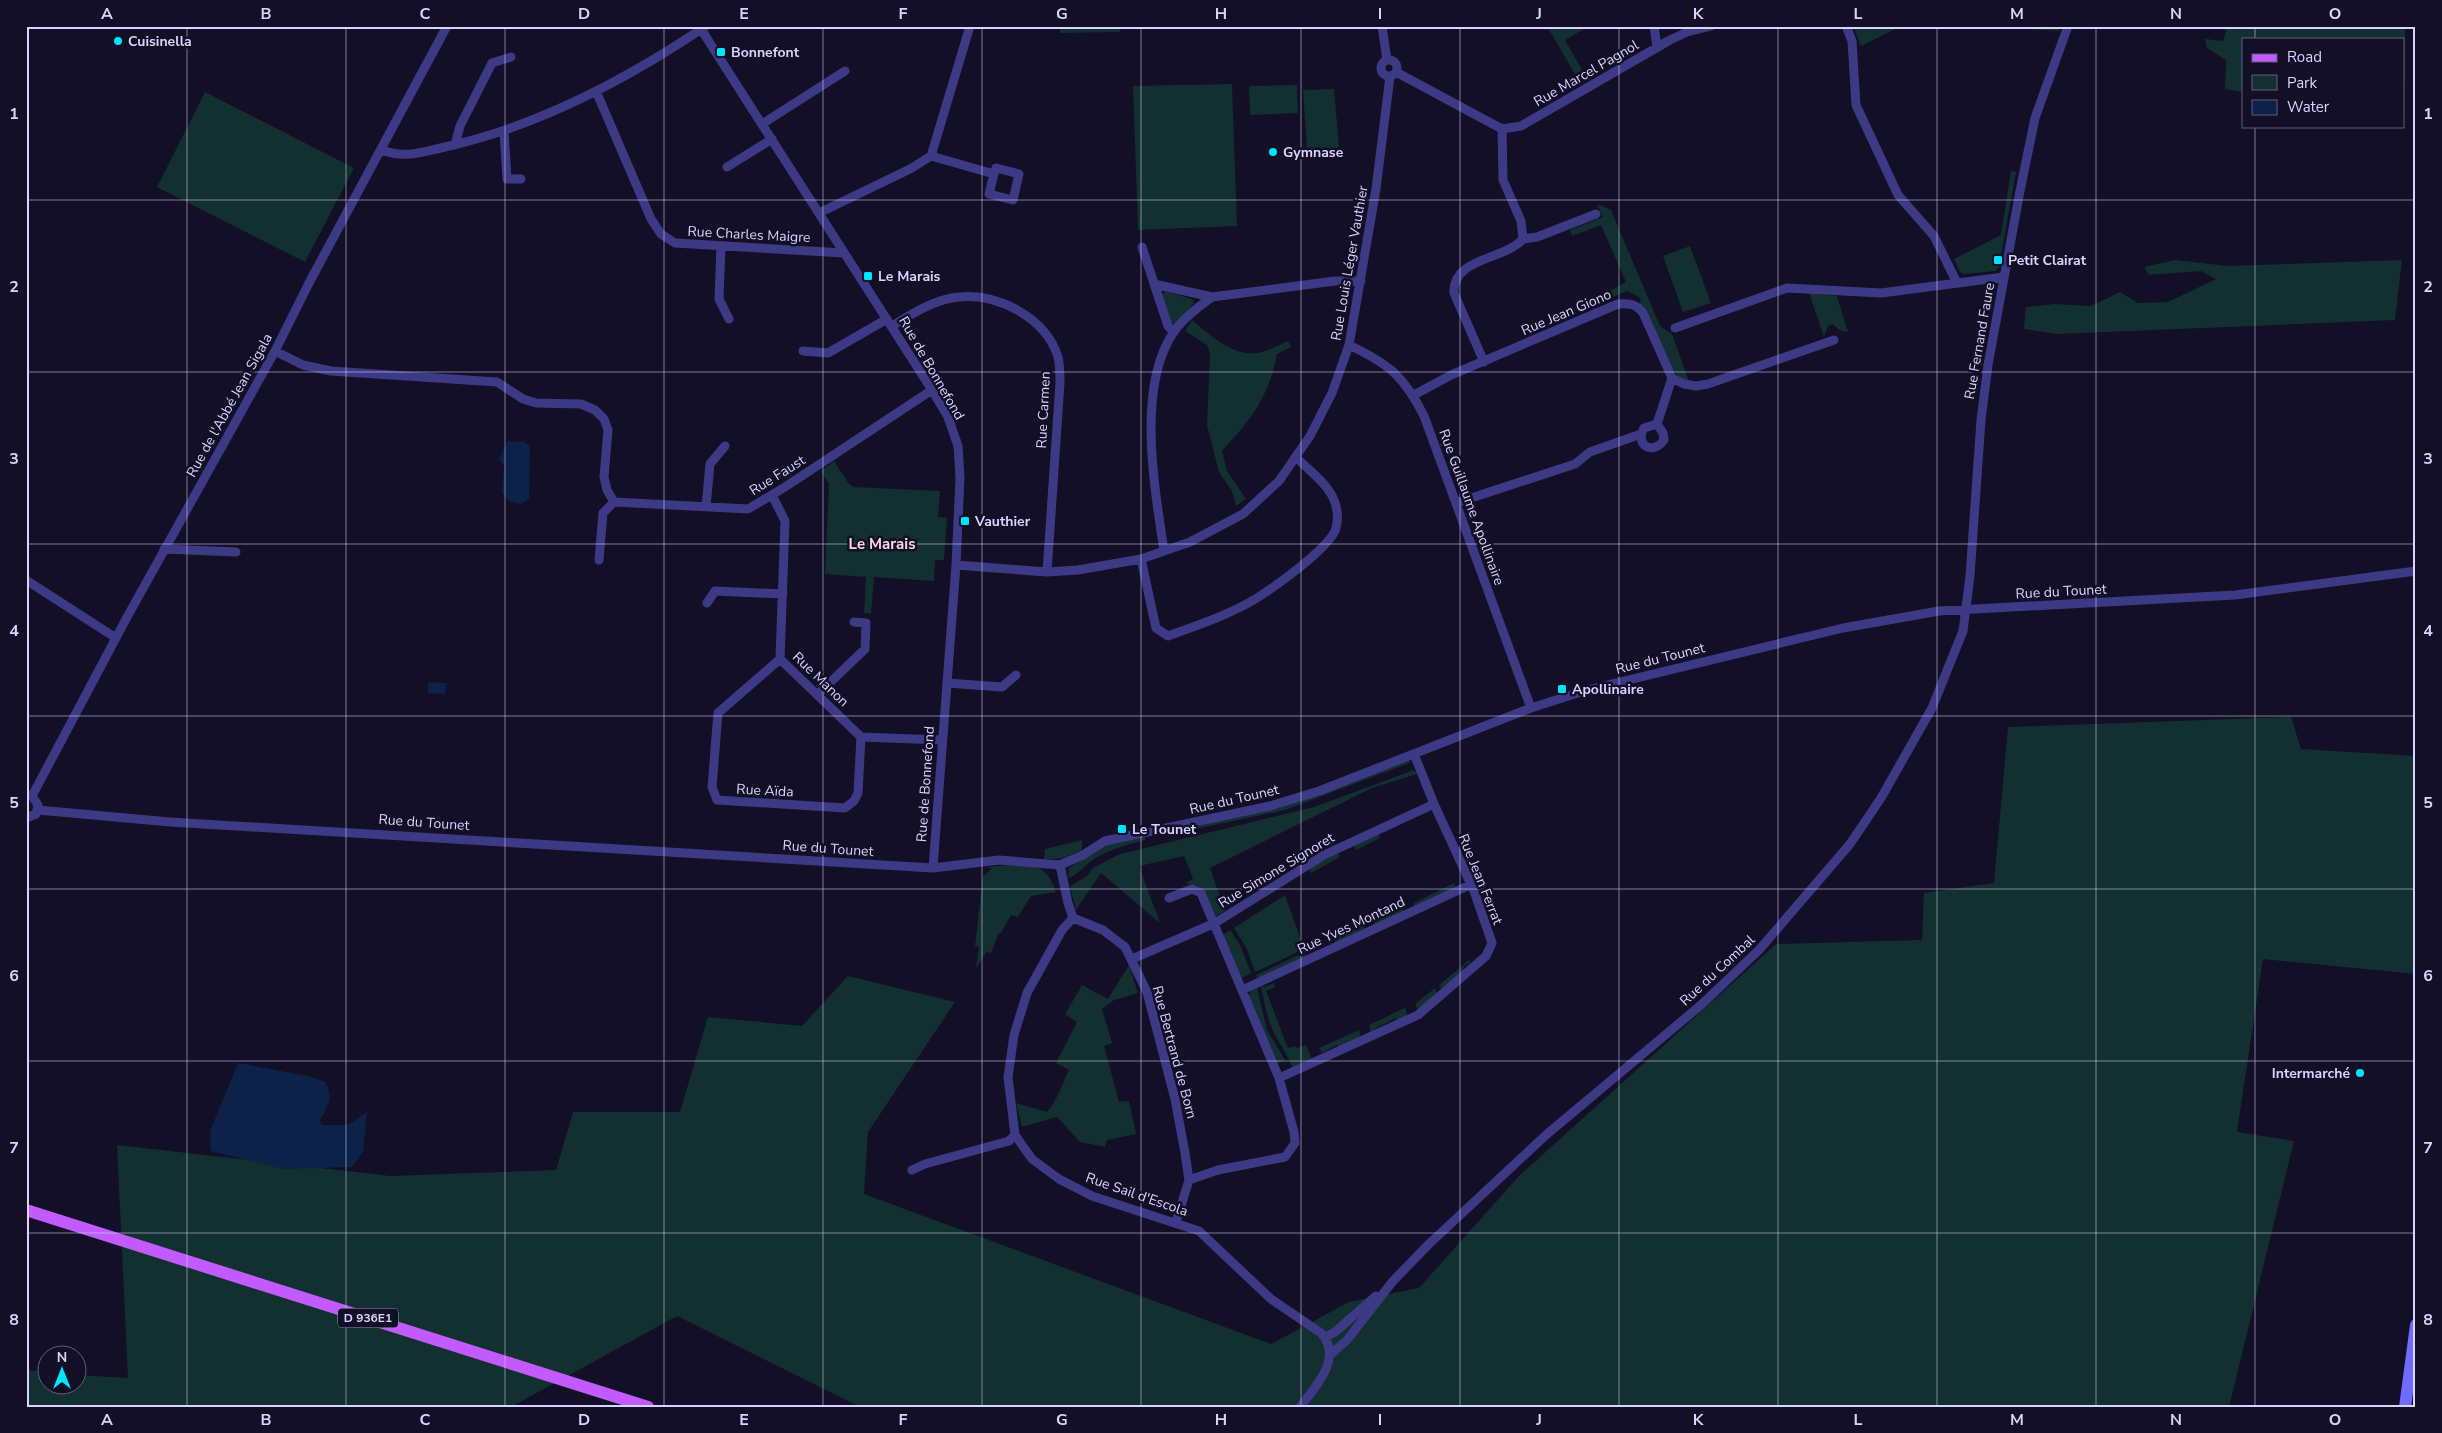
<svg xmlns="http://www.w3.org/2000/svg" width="2442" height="1433" viewBox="0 0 2442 1433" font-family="'Nunito Sans',sans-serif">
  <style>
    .green { fill: #12302f }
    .water { fill: #0c2248 }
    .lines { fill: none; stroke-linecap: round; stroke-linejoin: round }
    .minor { stroke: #3d3a85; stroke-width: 9 }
    .secondary { stroke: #6f6bff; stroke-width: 12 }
    .primary { stroke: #c25bff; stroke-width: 12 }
    .grid { fill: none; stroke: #d9d4ff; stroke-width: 1; stroke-opacity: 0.55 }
    .poi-dot { fill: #00e5ff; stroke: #130f26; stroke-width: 2 }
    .labels { text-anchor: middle; stroke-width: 5; stroke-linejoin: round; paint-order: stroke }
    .shield { fill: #130f26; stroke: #9e99be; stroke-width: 1 }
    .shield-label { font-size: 12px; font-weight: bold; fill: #d9d4ff }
    .poi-label { font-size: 14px; font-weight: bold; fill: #d9d4ff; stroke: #130f26; text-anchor: start }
    .street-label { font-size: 14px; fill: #d9d4ff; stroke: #130f26 }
    .neighbourhood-label { font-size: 15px; font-weight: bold; fill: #ffd6f0; stroke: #130f26 }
    .neatline { fill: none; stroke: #d9d4ff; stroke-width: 2 }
    .grid-label { font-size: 16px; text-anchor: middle; font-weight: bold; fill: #d9d4ff }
  </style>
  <rect width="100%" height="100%" fill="#130f26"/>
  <!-- green -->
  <path class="green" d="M1060,26H1120V32L1060,33Z
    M1547,26H1589L1565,40L1587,79L1580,83Z
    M1853,26H1901L1861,46Z
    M1986,26H2061L2059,31Z
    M2224,26H2405V113L2403,39H2243V92L2225,89L2226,60L2207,48L2205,39L2223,41L2226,31Z
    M1232,84L1237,226L1138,230L1133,86Z
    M1297,85L1298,113L1250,115L1249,86Z
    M1334,89L1339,148L1307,150L1303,90Z
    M205,92L354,168L305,262L157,187Z
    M2011,171L2016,172L1999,267L1995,271L1963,274L1960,272L1954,259L2001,235Z
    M1597,204L1611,210L1660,326L1672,334L1689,382C1667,376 1649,325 1639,305L1641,298L1627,291L1611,298L1608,292L1626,282L1601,225L1572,236L1570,230L1603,217Z
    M1690,246L1711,303L1683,312L1663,256Z
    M2175,260L2228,266L2402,260L2395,320L2057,334L2024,329L2026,307L2055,304L2091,306L2120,292L2138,303L2168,302L2216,279L2201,271L2149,275L2144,267Z
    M1165,291L1192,299L1194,303L1176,324L1171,323L1162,295Z
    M1809,293L1837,296L1848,332L1839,330L1833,324L1828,326L1824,337Z
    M1192,320C1210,335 1233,357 1258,353C1268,351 1279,345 1288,341L1291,347L1277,354C1270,396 1250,421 1222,451L1227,471L1246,499L1236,506L1232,491L1219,472L1207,425L1210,354L1207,345L1185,331Z
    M834,461L849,484L854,487L940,491L938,517L947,518L944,560H935L934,581L874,577L871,614L864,613L866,577L825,574L829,484L821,471Z
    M2291,717L2301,749L2416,756V974L2263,959L2237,1132L2294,1141L2229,1407H860L677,1316L511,1407H26V1370L47,1372L48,1386H78V1375L128,1378L117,1145L390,1176L556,1170L573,1112H680L708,1017L802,1026L848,976L955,1002L868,1132L864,1194L1271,1344L1349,1302L1419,1288L1519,1176L1776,944L1922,940L1924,893L1994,883L2008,727Z
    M1408,760L1412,762L1285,810L1177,833V829L1262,812Z
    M1414,770L1417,774L1372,788L1210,868L1225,911L1216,916L1203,889L1186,883L1193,879L1184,856L1139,866L1160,923L1101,873L1076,910L1070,886L1087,876L1093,868L1120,854L1314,807Z
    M1378,833L1380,838L1356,850L1354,845Z
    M1145,836V840C1126,845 1106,850 1090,862C1081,869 1080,873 1068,878L1069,868L1110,843Z
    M1082,840V850L1063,858L1044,860L1045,849Z
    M1338,852L1340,857L1311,873L1309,868Z
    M1009,865C1037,867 1046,863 1056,892L1031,896L1018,917L1011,915L1001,933H999L991,953L986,952L976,969L979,947L975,946L983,876L992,869L988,867Z
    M1454,883L1456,888L1415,907L1414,903Z
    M1285,895L1304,949L1255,972L1247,949L1234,928Z
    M1403,907V913L1375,925L1374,921Z
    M1364,925L1365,930L1336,944L1334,939Z
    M1230,930L1240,945L1251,973L1241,978L1223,935Z
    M1305,952L1306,957L1258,979L1256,975Z
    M1469,960L1470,962L1463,967L1464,972L1442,990L1439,985Z
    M1129,965L1138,993L1114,1000L1102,1009L1112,1043L1104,1046L1119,1102L1129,1101L1136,1134L1107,1140L1105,1147L1080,1142L1057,1117L1022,1127L1016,1103L1047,1112C1057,1101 1062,1084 1069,1070L1056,1063L1077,1022L1065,1014L1082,985L1108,999Z
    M1274,983L1275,987L1266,991L1288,1048L1295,1046L1297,1048L1306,1045L1312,1060L1293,1069C1289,1056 1281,1047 1275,1035C1267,1019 1264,1002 1261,985L1265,987Z
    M1257,988L1267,1030L1285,1060L1276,1064L1248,997L1252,989Z
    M1435,988L1437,995L1418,1010L1415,1004Z
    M1405,1008L1408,1017L1398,1021L1396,1018L1374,1029L1371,1033L1369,1025Z
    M1359,1030L1361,1038L1340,1048L1337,1045L1322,1053L1319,1048Z"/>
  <!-- water -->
  <path class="water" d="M508,441L525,442L530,446L529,499L521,504L509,501L502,493L504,466L499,459Z
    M428,682L446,683L445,694L428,693Z
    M238,1063L308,1076L325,1082C334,1097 328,1106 320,1120L322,1125H348L367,1112L363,1152L352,1167L283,1169L211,1151L210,1131Z"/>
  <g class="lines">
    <!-- minor -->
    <path class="minor" d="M699,26L932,390L948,417L958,446L960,478L956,565L933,868
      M1382,26L1387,60
      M1654,26L1657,47
      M1846,26L1852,41L1856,105L1898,195L1934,236L1957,283
      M1381 68a8 8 0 1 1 16 0a8 8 0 1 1-16 0Z
      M1396,72L1502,129L1521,126L1670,40L1687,32L1711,26
      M596,91L651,219L661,234L675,243L844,253
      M762,124L845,71
      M504,131L507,179H521
      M455,145L460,126L492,63L511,57
      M382,150C405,159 421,152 445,147C539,126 626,80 706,26
      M931,156L994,174L989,194L1013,200L1019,174L996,168L994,174
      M727,167L772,139
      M819,213L910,169L931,156L970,26
      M1523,239L1537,237L1596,214
      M721,246L719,299L729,319
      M1142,247L1168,326L1174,332
      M1154,284L1212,297
      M892,326C912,314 935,299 959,297C998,293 1046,318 1058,357C1060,365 1060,375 1060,383L1047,572
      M1675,328L1787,288L1881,293L2004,277
      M1349,345C1389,364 1404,376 1424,416L1531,708
      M275,351L303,365L331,371L497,382L523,399L536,403L581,404L595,410L604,419L608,430L604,477L607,490L614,502L603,513L599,560
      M803,351L828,353L887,319
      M1484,362L1454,293C1452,258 1504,260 1523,239L1521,221L1503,180L1502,129
      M1414,395L1451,375L1618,304C1630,303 1636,304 1643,313L1672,378L1684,384L1696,386L1708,384L1834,340
      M1657,424L1663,433L1664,440C1653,456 1634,445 1644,428L1657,424L1672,378
      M772,495L785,521L780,659L861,737L941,740
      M614,502L748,509L785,487L932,390
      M1456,503L1575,464L1590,452L1641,434
      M706,507L710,464L725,446
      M164,549L236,552
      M1164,551C1155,489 1136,389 1173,333C1182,319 1198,307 1212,297L1335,281H1361
      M1141,559L1156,628L1168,636C1198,625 1229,615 1257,598C1276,586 1325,551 1335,531C1337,526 1338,517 1337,512C1335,488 1312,474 1297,458
      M956,565L1047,572L1078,570L1141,559L1190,542L1243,514L1279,481L1310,436L1332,393L1349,345L1376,189L1390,76
      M26,580L116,638
      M707,603L715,591L783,594
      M780,659L718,713L712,787L717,800L845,808L854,801L858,793L861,737
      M947,683L1002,687L1016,675
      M817,695L865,649L866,623L854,622
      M32,796L126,619L275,351L309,283L447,26
      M38,810L170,822L933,868L999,860L1060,865L1083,855L1105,841L1270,806L1319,791L1531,708L1587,690L1843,628L1939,611L2235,595L2416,571
      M26,818L36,814L38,805L32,796L26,795
      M1060,865L1068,903L1073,918L1103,930L1125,947L1147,992L1175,1099L1185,1153L1189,1180L1176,1222
      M1169,898L1192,889L1201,893L1279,1078L1294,1132L1295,1143L1285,1157L1218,1170L1189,1180
      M1073,918L1062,930L1027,993L1014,1035L1008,1077L1015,1135L1032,1159L1059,1179L1092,1196L1199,1231L1271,1299L1321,1333C1344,1358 1315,1387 1300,1407
      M1132,959L1215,923L1324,855L1434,804
      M1242,990L1472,884
      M1279,1078L1418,1015L1486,956L1492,943L1474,891L1434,804L1414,754
      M912,1170L925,1164L1009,1141L1015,1135
      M1325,1337L1335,1332L1376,1296
      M1330,1355L1347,1340L1393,1281L1429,1244L1546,1135L1701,1005L1759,950L1850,844L1881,798L1932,708L1963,631L1970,576L1981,420L1988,365L2020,191L2035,118L2068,26"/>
    <!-- secondary -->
    <path class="secondary" d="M2405,1407L2416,1325"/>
    <!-- primary -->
    <path class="primary" d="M26,1210L648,1407"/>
  </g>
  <!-- grid -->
  <path class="grid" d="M187,26V1407M346,26V1407M505,26V1407M664,26V1407M823,26V1407M982,26V1407M1141,26V1407M1301,26V1407M1460,26V1407M1619,26V1407M1778,26V1407M1937,26V1407M2096,26V1407M2255,26V39M2255,126V1407M26,200H2416M26,372H2416M26,544H2416M26,716H2416M26,889H2416M26,1061H2416M26,1233H2416"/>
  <!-- markers -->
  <g class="poi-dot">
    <circle cx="118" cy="41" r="5"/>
    <rect x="716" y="47" width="10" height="10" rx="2.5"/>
    <circle cx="1273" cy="152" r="5"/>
    <rect x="1993" y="255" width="10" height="10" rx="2.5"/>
    <rect x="863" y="271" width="10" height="10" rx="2.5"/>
    <rect x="960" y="516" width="10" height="10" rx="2.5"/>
    <rect x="1557" y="684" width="10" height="10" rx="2.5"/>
    <rect x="1117" y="824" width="10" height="10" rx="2.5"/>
    <circle cx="2360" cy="1073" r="5"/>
  </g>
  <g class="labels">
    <!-- shield labels -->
    <rect class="shield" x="338" y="1308.5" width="60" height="19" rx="4"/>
    <g class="shield-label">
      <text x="368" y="1322">D 936E1</text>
    </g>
    <!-- poi labels -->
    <g class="poi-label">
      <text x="128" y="46">Cuisinella</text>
      <text x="731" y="57">Bonnefont</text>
      <text x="1283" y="157">Gymnase</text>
      <text x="2008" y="265">Petit Clairat</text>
      <text x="878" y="281">Le Marais</text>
      <text x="975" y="526">Vauthier</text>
      <text x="1572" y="694">Apollinaire</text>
      <text x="1132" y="834">Le Tounet</text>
      <text x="2350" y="1078" text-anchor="end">Intermarché</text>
    </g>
    <!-- street labels -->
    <g class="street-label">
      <text transform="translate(1586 73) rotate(-30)" y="5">Rue Marcel Pagnol</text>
      <text transform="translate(749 234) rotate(3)" y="5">Rue Charles Maigre</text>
      <text transform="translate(1349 263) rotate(-80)" y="5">Rue Louis Léger Vauthier</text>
      <text transform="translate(1566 312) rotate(-23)" y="5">Rue Jean Giono</text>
      <text transform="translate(1979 341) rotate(-80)" y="5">Rue Fernand Faure</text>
      <text transform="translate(932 368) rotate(60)" y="5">Rue de Bonnefond</text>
      <text transform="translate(229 405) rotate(-61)" y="5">Rue de l'Abbé Jean Sigala</text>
      <text transform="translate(1043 410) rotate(-87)" y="5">Rue Carmen</text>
      <text transform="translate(777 475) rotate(-32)" y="5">Rue Faust</text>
      <text transform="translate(1472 507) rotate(70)" y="5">Rue Guillaume Apollinaire</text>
      <text transform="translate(2061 591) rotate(-3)" y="5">Rue du Tounet</text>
      <text transform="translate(1660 658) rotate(-14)" y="5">Rue du Tounet</text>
      <text transform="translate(821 679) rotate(44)" y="5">Rue Manon</text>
      <text transform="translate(925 784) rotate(-86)" y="5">Rue de Bonnefond</text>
      <text transform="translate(765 790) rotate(3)" y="5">Rue Aïda</text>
      <text transform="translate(1234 799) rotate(-13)" y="5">Rue du Tounet</text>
      <text transform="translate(424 822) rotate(4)" y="5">Rue du Tounet</text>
      <text transform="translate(828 848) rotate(4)" y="5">Rue du Tounet</text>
      <text transform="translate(1276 870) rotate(-31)" y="5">Rue Simone Signoret</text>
      <text transform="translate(1481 879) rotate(68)" y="5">Rue Jean Ferrat</text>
      <text transform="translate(1351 925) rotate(-25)" y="5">Rue Yves Montand</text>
      <text transform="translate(1717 970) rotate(-43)" y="5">Rue du Combal</text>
      <text transform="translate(1175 1052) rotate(75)" y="5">Rue Bertrand de Born</text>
      <text transform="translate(1137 1194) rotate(19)" y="5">Rue Sail d'Escola</text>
    </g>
    <!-- neighbourhood labels -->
    <g class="neighbourhood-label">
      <text x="882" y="549">Le Marais</text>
    </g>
  </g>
  <!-- border -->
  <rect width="2442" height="1433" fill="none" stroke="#130f26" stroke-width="55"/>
  <!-- legend -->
  <rect x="2242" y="38" width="162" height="90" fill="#130f26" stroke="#625e7d"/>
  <rect x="2252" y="54" width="25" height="8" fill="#c25bff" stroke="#625e7d"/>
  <text x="2287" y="62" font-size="15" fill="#d9d4ff">Road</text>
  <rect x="2252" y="75" width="25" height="15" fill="#12302f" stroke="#625e7d"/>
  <text x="2287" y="88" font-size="15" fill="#d9d4ff">Park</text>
  <rect x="2252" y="100" width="25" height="15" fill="#0c2248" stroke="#625e7d"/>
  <text x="2287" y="112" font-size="15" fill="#d9d4ff">Water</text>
  <!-- north arrow -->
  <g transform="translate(62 1370)"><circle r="24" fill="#130f26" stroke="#625e7d"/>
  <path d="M0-4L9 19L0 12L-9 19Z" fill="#00e5ff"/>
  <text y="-8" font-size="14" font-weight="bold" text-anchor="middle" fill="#d9d4ff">N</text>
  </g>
  <rect x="28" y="28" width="2386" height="1378" class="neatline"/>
  <g class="grid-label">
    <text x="107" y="19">A</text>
    <text x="266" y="19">B</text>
    <text x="425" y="19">C</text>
    <text x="584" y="19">D</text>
    <text x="744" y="19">E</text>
    <text x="903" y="19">F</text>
    <text x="1062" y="19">G</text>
    <text x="1221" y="19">H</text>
    <text x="1380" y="19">I</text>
    <text x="1539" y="19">J</text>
    <text x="1698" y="19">K</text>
    <text x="1858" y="19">L</text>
    <text x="2017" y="19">M</text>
    <text x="2176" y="19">N</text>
    <text x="2335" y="19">O</text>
    <text x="14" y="119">1</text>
    <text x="2428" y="119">1</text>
    <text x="14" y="292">2</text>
    <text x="2428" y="292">2</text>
    <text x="14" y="464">3</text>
    <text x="2428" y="464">3</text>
    <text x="14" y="636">4</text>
    <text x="2428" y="636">4</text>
    <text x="14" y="808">5</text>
    <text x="2428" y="808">5</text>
    <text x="14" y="981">6</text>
    <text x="2428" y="981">6</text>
    <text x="14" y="1153">7</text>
    <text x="2428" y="1153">7</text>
    <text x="14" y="1325">8</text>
    <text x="2428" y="1325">8</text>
    <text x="107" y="1425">A</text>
    <text x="266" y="1425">B</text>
    <text x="425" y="1425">C</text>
    <text x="584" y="1425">D</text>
    <text x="744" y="1425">E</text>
    <text x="903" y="1425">F</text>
    <text x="1062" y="1425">G</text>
    <text x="1221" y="1425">H</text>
    <text x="1380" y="1425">I</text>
    <text x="1539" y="1425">J</text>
    <text x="1698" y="1425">K</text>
    <text x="1858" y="1425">L</text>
    <text x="2017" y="1425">M</text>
    <text x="2176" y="1425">N</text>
    <text x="2335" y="1425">O</text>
  </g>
</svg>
